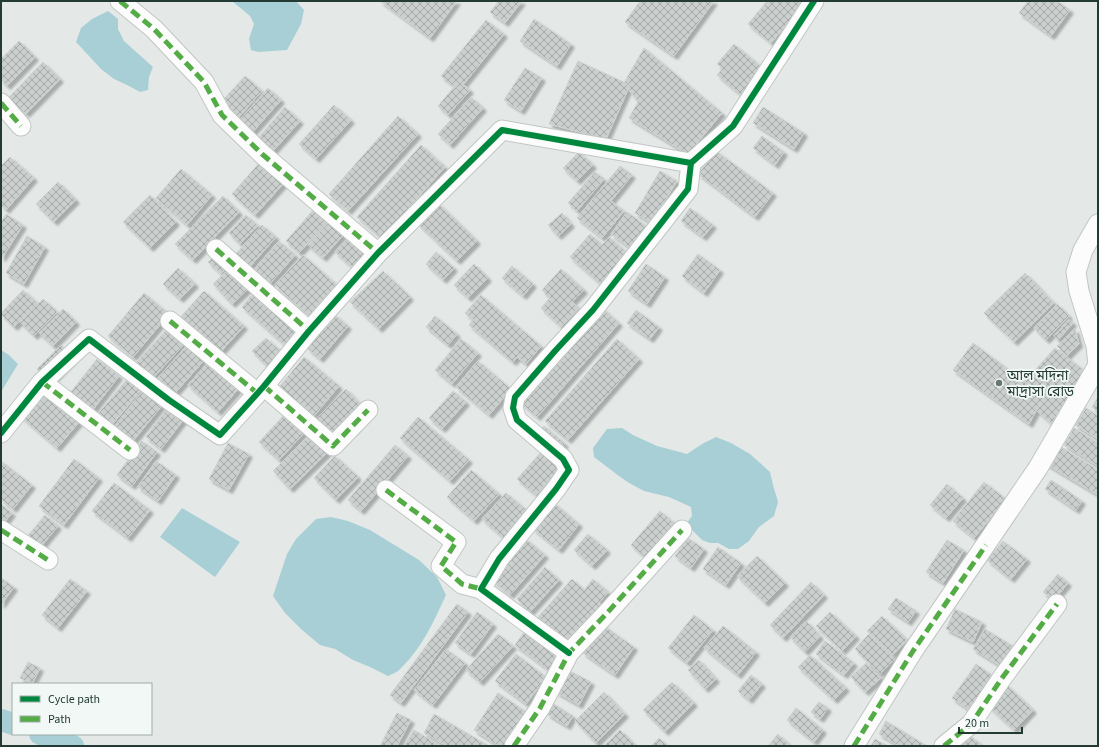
<svg xmlns="http://www.w3.org/2000/svg" width="1099" height="747" viewBox="0 0 1099 747" font-family="'Source Sans 3','Noto Sans Bengali',sans-serif">
  <style>
    .water { fill: #a7cfd5 }
    .lines { fill: none; stroke-linecap: round; stroke-linejoin: round }
    .canal { stroke: #a7cfd5; stroke-width: 22 }
    .building { fill: url(#building-cross-hatch); stroke: #cdd2d0; filter: url(#shadow) }
    .minor-casing { stroke: #c1c6c4; stroke-width: 21 }
    .minor { stroke: #fbfcfb; stroke-width: 19 }
    .quiet { stroke: #53ac45; stroke-width: 5; stroke-dasharray: 10 5; stroke-linecap: butt }
    .cycleway-casing { stroke: #f2f8f5; stroke-width: 8 }
    .cycleway { stroke: #00873e; stroke-width: 6 }
    .poi-dot { fill: #677873; stroke: #f2f8f5; stroke-width: 1.5 }
    .labels { text-anchor: middle; stroke-width: 3.5; stroke-linejoin: round; paint-order: stroke }
    .poi-label { font-size: 14px; fill: #233b34; stroke: #f2f8f5; text-anchor: start }
  </style>
  <defs>
    <pattern id="building-cross-hatch" width="8" height="8" patternUnits="userSpaceOnUse"><rect width="8" height="8" fill="#cbd0ce"/><path d="M0 0l8 8M0 8l8-8" fill="none" stroke="#a4aaa8"/></pattern>
    <filter id="shadow"><feDropShadow dx="3.5" dy="3.5" stdDeviation="1" flood-color="#0004"/></filter>
  </defs>
  <rect width="100%" height="100%" fill="#e4e9e7"/>
  <!-- water -->
  <path class="water" d="M232,1H296L304,10L301,24L287,50L258,52L251,50L249,39L254,24L250,16Z
    M108,11L118,19V29L124,41L153,67L149,77L148,90L140,92L129,86L114,79L101,69L76,42L81,28L92,19Z
    M1,350L9,355L18,364L1,392Z
    M622,428L633,435L657,446L687,454L702,444L716,437L731,443L750,454L770,472L773,485L778,502L774,516L759,527L749,541L738,549H729L718,543H710L702,540L686,524L692,516L691,507L669,497L644,491L629,483L619,476L594,457L593,448L607,429Z
    M182,508L240,542L215,577L160,537Z
    M331,517L348,521L370,530L419,560L437,577L446,595C434,621 422,648 401,668C398,672 392,674 388,676L370,667L353,660L335,649L320,645L301,629L285,613L273,596L287,554L296,539L316,519Z"/>
  <g class="lines">
    <!-- canal -->
    <path class="canal" d="M1,720L13,724
      M40,734L73,746"/>
  </g>
  <!-- building -->
  <path class="building" d="M380,1H457L430,38Z
    M499,1H522L505,23L490,12Z
    M640,1H714L674,56L625,22Z
    M767,1H801L804,4L771,43L748,24Z
    M1028,1H1057L1070,10L1051,36L1019,13Z
    M534,19L571,44L557,66L520,41Z
    M486,20L504,34L459,90L441,76Z
    M19,41L35,57L7,86L1,80V59Z
    M734,44L763,68L741,95L717,75L723,68L717,64Z
    M644,48L722,113L688,154L629,118L638,102L624,83Z
    M578,61L630,85L606,139L549,124Z
    M43,62L60,79L26,114L8,98Z
    M525,68L542,78L521,111L504,100Z
    M245,76L262,91L239,117L222,101Z
    M459,81L470,90L448,115L438,106Z
    M268,88L281,100L250,135L237,123Z
    M471,97L483,108L450,145L438,134Z
    M334,105L351,120L316,159L299,144Z
    M285,107L300,121L273,151L258,138Z
    M763,107L804,133L794,149L753,123Z
    M398,116L418,134L348,211L329,194Z
    M762,136L784,152L775,165L753,148Z
    M421,145L445,167L382,238L357,217Z
    M716,151L773,193L755,217L698,174Z
    M579,152L593,165L577,181L563,168Z
    M10,157L34,178L6,210L1,205V166Z
    M261,161L285,182L255,215L232,194Z
    M620,166L632,175L611,201L624,211L602,238L577,218Z
    M181,169L212,195L187,225L156,198Z
    M660,171L677,181L651,223L635,213Z
    M595,172L604,179L577,211L568,203Z
    M58,182L76,200L54,222L36,204Z
    M150,195L176,222L150,248L123,222Z
    M223,196L239,212L193,260L175,244Z
    M438,203L477,241L457,261L418,224Z
    M315,208L329,220L299,253L286,241Z
    M690,208L713,225L703,237L681,221Z
    M627,212L649,228L633,250L611,234Z
    M562,213L571,224L558,236L548,225Z
    M6,214L23,225L2,258L1,257V222Z
    M246,215L258,226L240,244L229,233Z
    M330,221L344,234L323,258L308,245Z
    M262,225L276,237L247,270L233,257Z
    M590,234L602,245L609,237L630,255L603,286L570,257Z
    M27,236L45,247L24,284L6,273Z
    M348,238L366,254L353,268L335,252Z
    M279,241L295,255L267,287L251,273Z
    M436,252L454,268L443,280L426,264Z
    M217,253L230,264L221,274L208,262Z
    M698,254L720,270L704,293L682,276Z
    M303,255L337,285L309,316L275,285Z
    M474,264L488,278L468,298L454,285Z
    M646,264L665,277L647,304L628,291Z
    M232,266L251,286L232,304L213,284Z
    M512,266L533,284L523,296L502,278Z
    M178,268L195,284L180,299L163,284Z
    M561,269L584,290L572,302L579,308L561,327L541,308L550,298L542,290Z
    M383,271L410,297L379,329L350,302Z
    M1025,273L1054,303L1014,342L984,313Z
    M23,290L37,303L14,327L1,314V313Z
    M204,291L244,326L216,357L177,321Z
    M255,291L299,329L285,345L242,307Z
    M144,293L169,314L133,357L108,336Z
    M481,295L541,346L526,364L517,357L513,362L469,325L473,320L465,313Z
    M43,299L57,312L34,336L20,322Z
    M1057,304L1069,316L1046,340L1034,328Z
    M602,308L619,323L537,417L520,402Z
    M63,309L76,322L53,346L39,333Z
    M636,310L659,327L650,339L627,323Z
    M335,315L348,326L320,359L307,348Z
    M435,316L457,334L448,345L426,327Z
    M1069,319L1073,323L1058,340L1054,336Z
    M169,327L186,342L152,379L135,364Z
    M1075,329L1079,344L1067,356L1057,346Z
    M266,338L281,352L267,366L252,351Z
    M461,339L478,353L452,384L435,370Z
    M617,339L639,359L568,440L545,421Z
    M190,342L207,357L175,393L158,378Z
    M973,343L1044,396L1029,424L953,370Z
    M61,345L74,358L51,382L37,369Z
    M1055,348L1082,369L1080,378L1051,424L1016,391Z
    M304,357L339,386L314,416L279,387Z
    M97,359L119,376L92,411L70,393Z
    M210,360L240,387L218,412L188,385Z
    M478,361L511,389L489,415L456,387Z
    M129,377L143,388L111,426L97,415Z
    M42,387L80,421L57,448L18,414Z
    M145,388L164,403L129,446L110,432Z
    M346,389L360,404L331,433L316,419Z
    M453,391L466,402L442,429L429,418Z
    M1098,397V411L1092,407Z
    M168,407L184,419L161,449L146,437Z
    M1086,408L1098,416V439L1075,425Z
    M285,414L305,432L279,460L259,442Z
    M418,417L469,460L450,481L400,438Z
    M544,426L565,444L559,450L538,432Z
    M1074,428L1098,443V466L1064,445Z
    M311,434L328,452L290,489L273,471Z
    M142,441L157,452L132,486L117,475Z
    M228,443L249,454L229,490L209,479Z
    M395,445L408,456L361,511L348,500Z
    M1058,445L1098,470V495L1046,464Z
    M542,451L561,467L536,495L517,479Z
    M335,456L358,477L336,500L314,478Z
    M74,459L99,478L64,525L39,506Z
    M1,461L32,485L13,509L1,499Z
    M156,461L176,475L158,501L138,487Z
    M471,470L499,494L474,521L447,497Z
    M1051,480L1082,501L1076,510L1045,489Z
    M984,482L1006,499L974,538L953,521Z
    M114,483L150,510L128,538L92,511Z
    M947,484L963,498L946,518L930,505Z
    M506,493L529,512L505,539L482,519Z
    M554,503L579,524L559,550L533,529Z
    M1,504L12,513L3,524L1,523Z
    M660,511L677,525L647,559L631,545Z
    M45,515L58,526L39,549L26,538Z
    M588,534L607,550L592,566L574,550Z
    M688,538L704,549L691,568L675,556Z
    M526,539L545,555L510,595L491,579Z
    M947,540L964,550L943,583L926,572Z
    M1003,541L1027,559L1011,579L987,560Z
    M718,547L741,563L726,585L703,569Z
    M757,556L785,583L765,603L737,576Z
    M545,567L559,580L530,612L517,599Z
    M1058,574L1068,583L1054,600L1043,592Z
    M1,578L14,587L1,605Z
    M70,579L87,591L58,628L42,615Z
    M572,579L584,590L593,579L608,592L599,603L605,608L571,647L537,618Z
    M811,582L824,595L783,638L770,625Z
    M896,598L916,611L908,622L888,609Z
    M457,604L468,612L401,703L390,695Z
    M955,609L982,622L973,642L946,629Z
    M477,612L493,624L471,654L455,643Z
    M830,612L856,636L842,651L816,626Z
    M694,615L713,630L687,663L668,648Z
    M882,616L907,640L893,655L867,631Z
    M806,621L820,636L805,652L790,637Z
    M603,625L634,647L615,675L583,653Z
    M723,626L756,652L738,675L704,648Z
    M527,628L563,653L550,671L515,645Z
    M985,629L1016,648L1004,668L973,649Z
    M498,634L513,646L480,682L466,670Z
    M869,634L895,659L880,674L855,649Z
    M825,641L854,663L844,675L816,654Z
    M446,649L465,663L433,705L414,690Z
    M516,654L546,677L526,704L495,681Z
    M810,655L846,688L834,700L798,667Z
    M699,660L716,679L705,689L688,670Z
    M28,662L40,668L32,684L20,678Z
    M866,663L881,678L865,692L851,677Z
    M976,664L996,678L972,712L952,698Z
    M568,670L591,682L579,705L556,692Z
    M751,675L762,684L749,700L738,691Z
    M672,682L694,703L665,732L643,710Z
    M1006,684L1033,710L1014,730L987,705Z
    M604,692L625,714L596,743L575,721Z
    M498,693L528,713L507,746H499L474,730Z
    M819,702L828,708L820,719L811,712Z
    M554,704L573,716L567,726L547,714Z
    M796,708L823,730L814,742L787,720Z
    M397,713L411,720L397,746H380Z
    M434,714L489,746H447L424,733Z
    M886,721L927,746H899L879,734Z
    M414,730L437,744L436,746H404Z
    M620,730L636,746H604Z
    M778,734L791,746H768Z
    M967,734L984,746H958Z
    M659,738L667,746H651Z
    M875,739L888,746H871Z"/>
  <g class="lines">
    <defs>
      <path id="minor" d="M120,1L154,29L204,82L222,115L262,154L378,253
        M1,103L21,126
        M216,249L309,331
        M170,321L257,393
        M42,382L130,450
        M264,386L333,446L368,410
        M1,433L42,382L89,339L169,400L220,435L264,386L309,331L378,253L502,130L691,163L733,126L814,1
        M386,490L456,542L441,566L462,584L481,589
        M1,530L48,560
        M569,653L481,589L499,559L556,489L569,470L563,459L517,420L513,408L515,397L555,351L593,310L688,189L691,163
        M514,746L540,708L569,653L607,613L682,530
        M854,746L913,651L1038,468L1098,365L1096,346L1079,291L1076,272L1083,250L1098,224
        M944,746L971,724L1002,678L1057,604"/>
    </defs>
    <!-- minor casing -->
    <use href="#minor" class="minor-casing"/>
    <!-- minor -->
    <use href="#minor" class="minor"/>
    <!-- quiet -->
    <path class="quiet" d="M120,1L154,29L204,82L222,115L262,154L378,253
      M1,103L21,126
      M216,249L309,331
      M170,321L257,393
      M42,382L130,450
      M264,386L333,446L368,410
      M386,490L456,542L441,566L462,584L481,589
      M1,530L48,560
      M514,746L540,708L569,653L607,613L682,530
      M854,746L913,651L986,545
      M944,746L971,724L1002,678L1057,604"/>
    <defs>
      <path id="cycleway" d="M1,433L42,382L89,339L169,400L220,435L264,386L309,331L378,253L502,130L691,163L733,126L814,1
        M569,653L481,589L499,559L556,489L569,470L563,459L517,420L513,408L515,397L555,351L593,310L688,189L691,163"/>
    </defs>
    <!-- cycleway casing -->
    <use href="#cycleway" class="cycleway-casing"/>
    <!-- cycleway -->
    <use href="#cycleway" class="cycleway"/>
  </g>
  <!-- markers -->
  <circle class="poi-dot" cx="999" cy="383" r="4"/>
  <g class="labels">
    <!-- poi labels -->
    <g class="poi-label">
      <text x="1007" y="380">আল মদিনা<tspan x="1007" dy="16">মাদ্রাসা রোড</tspan></text>
    </g>
  </g>
  <!-- border -->
  <rect width="1099" height="747" fill="none" stroke="#233b34" stroke-width="4"/>
  <!-- legend -->
  <rect x="12" y="683" width="140" height="52" fill="#f2f8f5" stroke="#9faca8"/>
  <rect x="20" y="696" width="20" height="6" fill="#00873e" stroke="#9faca8"/>
  <text x="48" y="703" font-size="12" fill="#233b34">Cycle path</text>
  <rect x="20" y="716" width="20" height="6" fill="#53ac45" stroke="#9faca8"/>
  <text x="48" y="723" font-size="12" fill="#233b34">Path</text>
  <!-- scale -->
  <path d="M959 727v6h63v-6" fill="none" stroke="#233b34" stroke-width="2"/>
  <text x="965" y="727" font-size="12" fill="#233b34" stroke="#f2f8f5" stroke-width="3" paint-order="stroke">20 m</text>
</svg>
